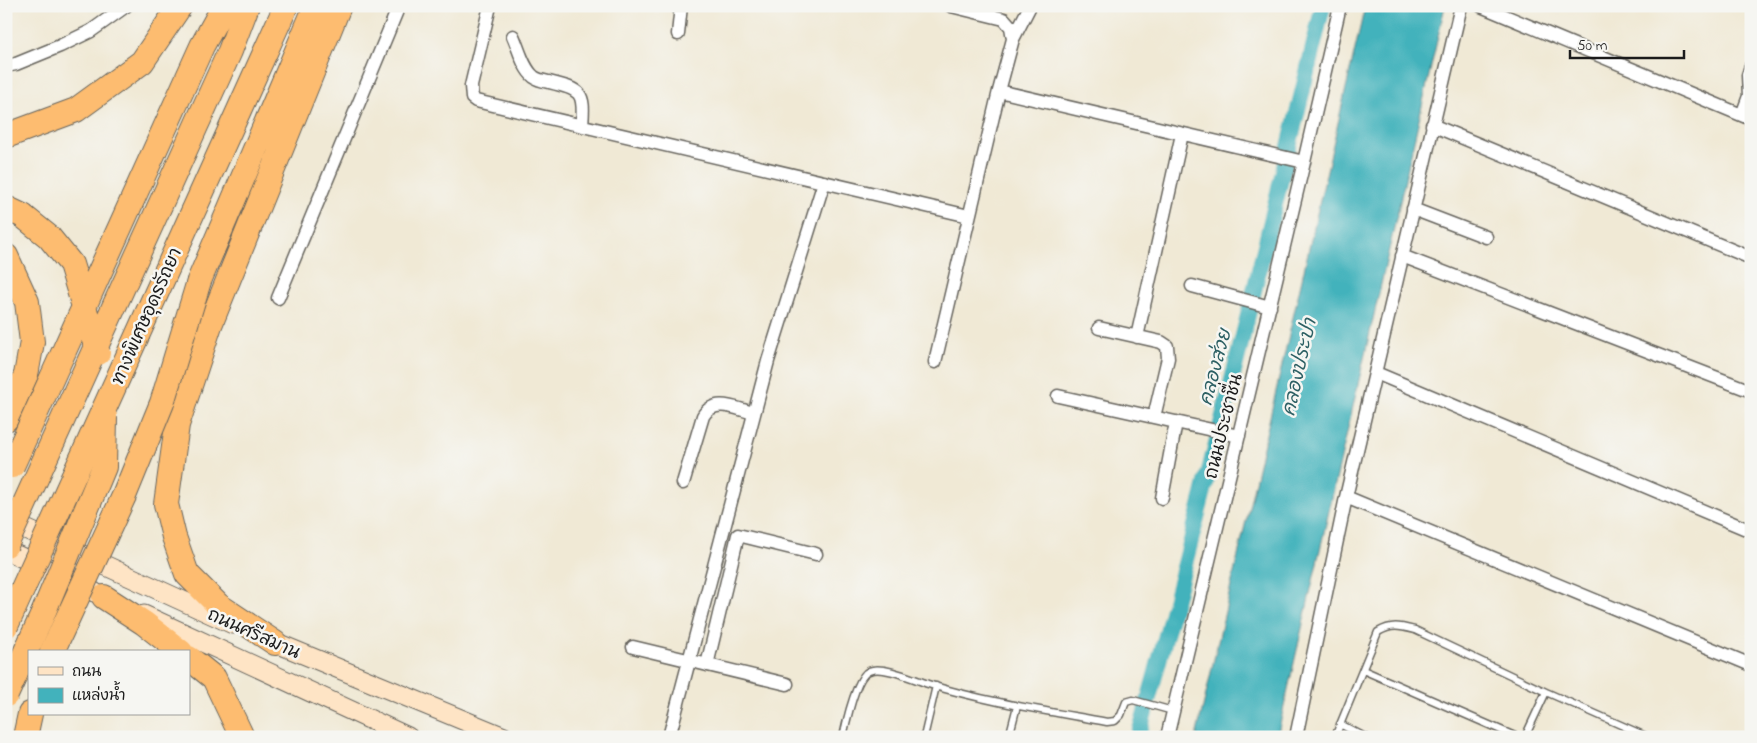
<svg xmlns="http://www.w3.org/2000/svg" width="1757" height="743" viewBox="0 0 1757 743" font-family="'Indie Flower','Playpen Sans Thai',sans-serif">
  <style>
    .water { fill: #42b2bc; stroke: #2f676c }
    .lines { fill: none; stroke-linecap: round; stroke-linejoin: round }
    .canal { stroke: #42b2bc; stroke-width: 16 }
    .service-casing { stroke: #66645d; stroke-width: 9 }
    .minor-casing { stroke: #66645d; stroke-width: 15 }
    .secondary-casing { stroke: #66645d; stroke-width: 21 }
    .motorway-casing { stroke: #66645d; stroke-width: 26 }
    .service { stroke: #fff; stroke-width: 6 }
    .minor { stroke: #fff; stroke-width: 12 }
    .secondary { stroke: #fee4c5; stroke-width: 19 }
    .motorway { stroke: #fdbc6f; stroke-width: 24 }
    .motorway-bridge-casing { stroke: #66645d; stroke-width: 26; stroke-linecap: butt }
    .motorway-bridge { stroke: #fdbc6f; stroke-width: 24 }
    .labels { text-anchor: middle; stroke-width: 5; stroke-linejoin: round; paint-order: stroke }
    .street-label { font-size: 18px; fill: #1c1c1c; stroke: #f6f6f2 }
    .water-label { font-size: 19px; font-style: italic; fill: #2d6064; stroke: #f6f6f2 }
  </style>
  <rect width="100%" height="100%" fill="#f6f6f2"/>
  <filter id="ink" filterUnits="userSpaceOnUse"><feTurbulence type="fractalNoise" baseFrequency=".02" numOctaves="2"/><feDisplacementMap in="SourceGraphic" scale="10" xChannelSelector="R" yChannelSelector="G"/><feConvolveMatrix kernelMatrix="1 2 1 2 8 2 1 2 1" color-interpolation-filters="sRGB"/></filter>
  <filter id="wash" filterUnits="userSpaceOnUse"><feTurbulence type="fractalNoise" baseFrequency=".0096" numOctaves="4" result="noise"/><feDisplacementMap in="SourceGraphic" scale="20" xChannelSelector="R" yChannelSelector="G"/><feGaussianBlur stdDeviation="1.12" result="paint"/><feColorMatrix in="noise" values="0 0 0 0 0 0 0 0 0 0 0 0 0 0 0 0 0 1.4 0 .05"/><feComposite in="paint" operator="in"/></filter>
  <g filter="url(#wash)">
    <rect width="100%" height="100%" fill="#f0e9d5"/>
    <!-- water -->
    <path class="water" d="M1365,6H1445L1277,737H1196Z"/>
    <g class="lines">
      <!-- canal -->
      <path class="canal" d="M1138,737C1206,495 1264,250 1323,6"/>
    </g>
  </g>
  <g filter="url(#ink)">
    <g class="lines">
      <defs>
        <path id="service" d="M1363,670L1517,737
          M1340,724L1365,737
          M843,737C846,723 856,676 869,671C883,665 913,679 928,684C986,702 1047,711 1107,722L1115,721L1121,715L1126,702L1133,700L1173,711
          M924,737L936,686
          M1009,737L1017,706
          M1335,737L1378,632C1392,624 1399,626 1415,630L1546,692L1648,737
          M1525,737L1546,692"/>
        <path id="minor" d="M490,6L471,86L472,98L476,101L969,216
          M1481,6L1751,119
          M678,34L681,6
          M513,36C519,49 523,68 534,77C538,80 544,81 549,82C581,90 585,91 582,125
          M1013,39L1030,6
          M6,66L16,64L60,46L91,31L126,6
          M999,91L1304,162
          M1742,115L1749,96L1748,75L1751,66
          M1432,125L1751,258
          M1413,209L1486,237
          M1402,256L1751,391
          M1192,286L1270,307
          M278,298L399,6
          M1099,328L1161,342L1167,346L1168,358L1154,417
          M1137,337L1182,134
          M935,362L999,91L1013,39L1011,27L1004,19L951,6
          M1376,373L1751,531
          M1058,396L1239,436
          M683,483L703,416C715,397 736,409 754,413
          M1346,497L1751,665
          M1162,498L1176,422
          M633,647L787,684
          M707,665L738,535L816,554
          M669,737L768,361L824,182
          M1167,737L1304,162L1340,6
          M1296,737L1346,497L1461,6"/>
        <path id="secondary" d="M6,520L233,624
          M6,550L94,592
          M144,615L408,737
          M262,637L504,737"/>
        <path id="motorway" d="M6,136L76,110L142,62L180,6
          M6,208L23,216
          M6,256L27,302L32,342L26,375L6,419
          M199,281L316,6
          M104,597L144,623L181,652
          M275,643L218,605L187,574L174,537L166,504L177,425L210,325L339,6
          M189,658L214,678L242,737
          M25,737L30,714"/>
      </defs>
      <!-- service casing -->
      <use href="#service" class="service-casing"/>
      <!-- minor casing -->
      <use href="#minor" class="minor-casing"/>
      <!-- secondary casing -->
      <use href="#secondary" class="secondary-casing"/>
      <!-- motorway casing -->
      <use href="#motorway" class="motorway-casing"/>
      <!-- service -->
      <use href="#service" class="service"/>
      <!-- minor -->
      <use href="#minor" class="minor"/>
      <!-- secondary -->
      <use href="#secondary" class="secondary"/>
      <!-- motorway -->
      <use href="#motorway" class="motorway"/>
      <defs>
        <path id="motorway-bridge" d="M23,216L49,237L71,264L98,353
          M12,466L202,46L224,6
          M6,545L230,51L247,6
          M6,626L286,6
          M52,652L124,496L162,403L199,281
          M6,695L42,616L104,467L105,417"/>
      </defs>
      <!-- motorway-bridge casing -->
      <use href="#motorway-bridge" class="motorway-bridge-casing"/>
      <!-- motorway-bridge -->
      <use href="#motorway-bridge" class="motorway-bridge"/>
    </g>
  </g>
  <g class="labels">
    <!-- street labels -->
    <g class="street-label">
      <text transform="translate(146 316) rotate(-66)" y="6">ทางพิเศษอุดรรัถยา</text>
      <text transform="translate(1223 426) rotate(-76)" y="6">ถนนประชาชื่น</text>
      <text transform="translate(254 633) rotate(24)" y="6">ถนนศรีสมาน</text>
    </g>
    <!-- water labels -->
    <g class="water-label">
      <text transform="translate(1214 367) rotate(-75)" y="7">คลองส่วย</text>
      <text transform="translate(1298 367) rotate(-77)" y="7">คลองประปา</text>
    </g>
  </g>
  <!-- margin -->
  <rect width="1757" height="743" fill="none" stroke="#f6f6f2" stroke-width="25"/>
  <!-- legend -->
  <rect x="28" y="650" width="162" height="65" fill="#f6f6f2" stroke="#9f9f9c"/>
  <rect x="38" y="667" width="25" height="8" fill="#fee4c5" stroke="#9f9f9c"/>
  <text x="72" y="676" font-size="15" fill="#1c1c1c">ถนน</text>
  <rect x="38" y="688" width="25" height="15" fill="#42b2bc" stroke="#9f9f9c"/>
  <text x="72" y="700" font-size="15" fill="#1c1c1c">แหล่งน้ำ</text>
  <!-- scale -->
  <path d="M1570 50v8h114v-8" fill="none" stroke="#1c1c1c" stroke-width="2.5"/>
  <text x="1577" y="50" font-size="15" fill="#1c1c1c" stroke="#f6f6f2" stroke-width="4" paint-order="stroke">50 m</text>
</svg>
